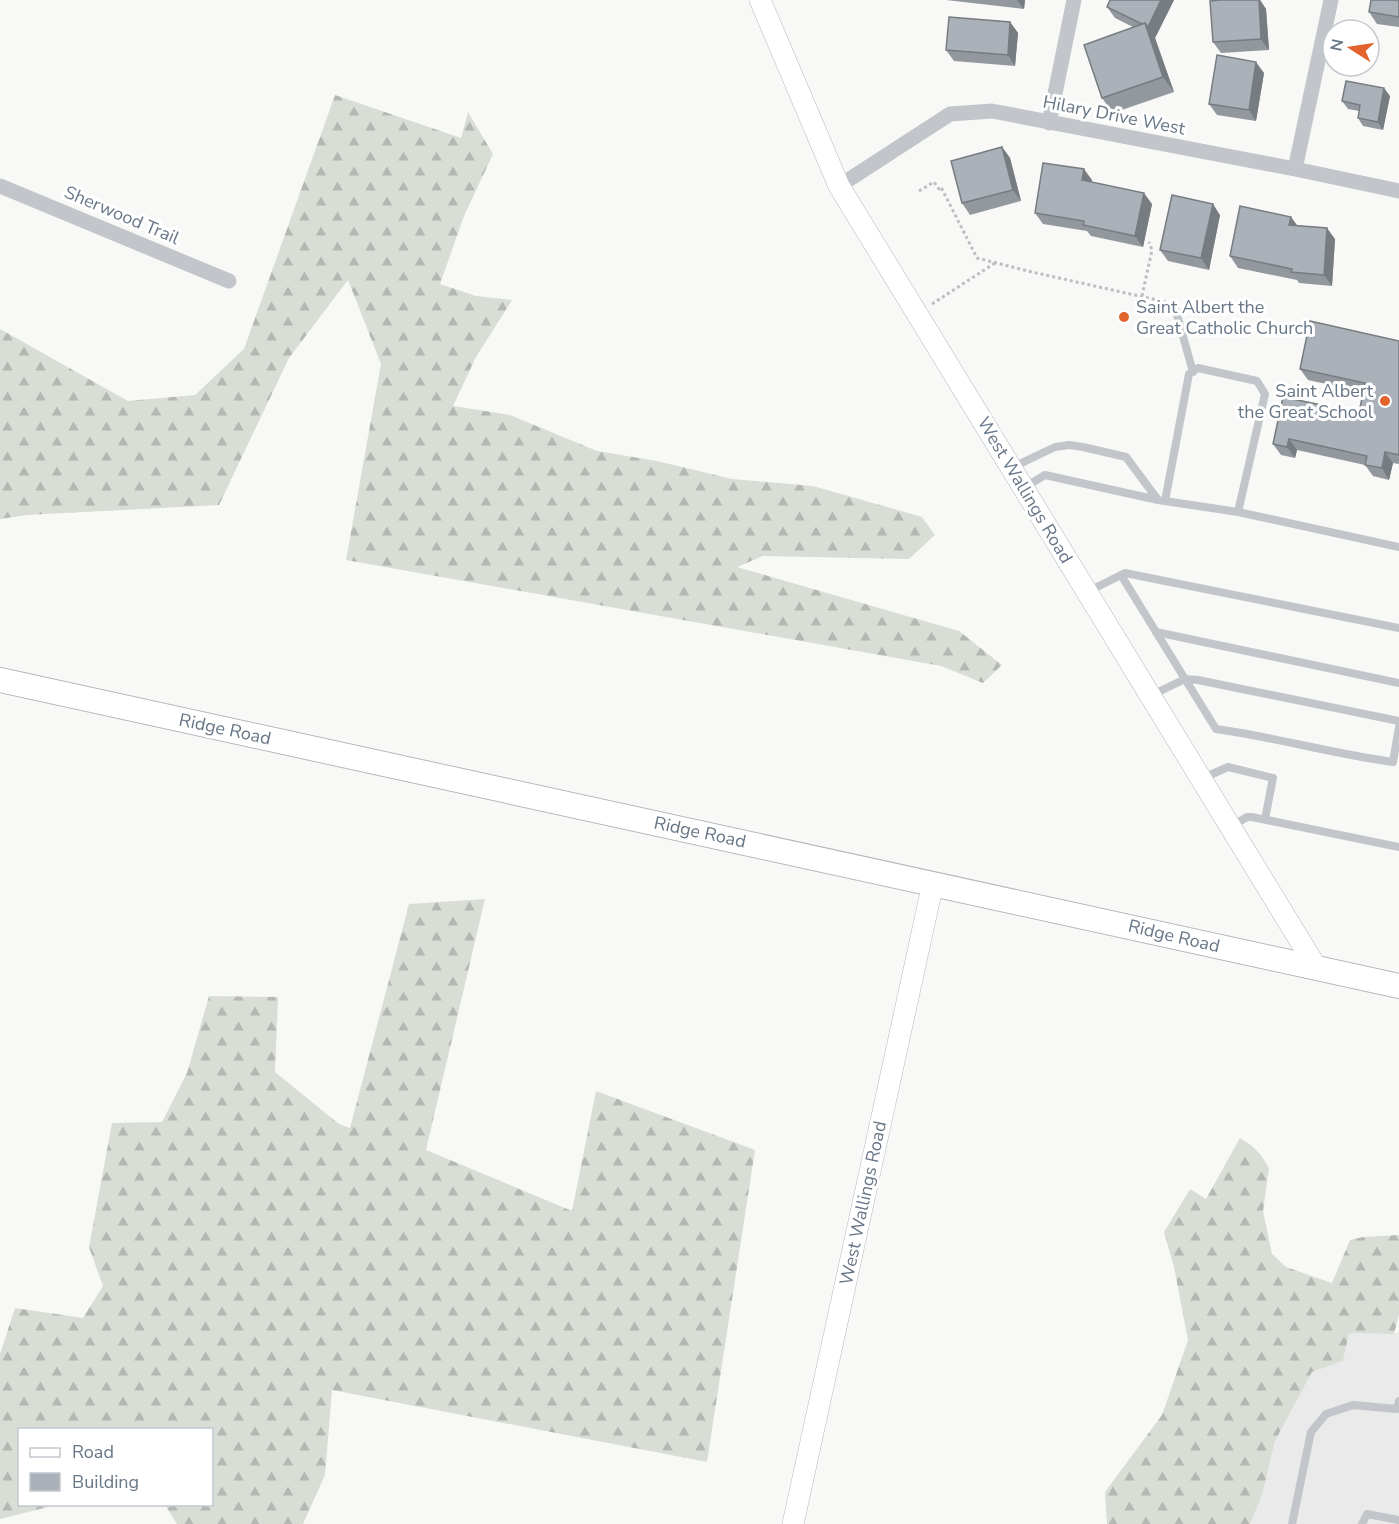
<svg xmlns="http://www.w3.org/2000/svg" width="1399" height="1524" viewBox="0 0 1399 1524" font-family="'Nunito Sans',sans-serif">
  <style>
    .built { fill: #e9eae9 }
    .forest { fill: url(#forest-firs) }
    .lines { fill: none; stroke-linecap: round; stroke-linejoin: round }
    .secondary-casing { stroke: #b4b9be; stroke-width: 22 }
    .primary-casing { stroke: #b5b9be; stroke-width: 26 }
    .path { stroke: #bcbec1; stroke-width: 3; stroke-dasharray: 3 3; stroke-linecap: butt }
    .lane { stroke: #c2c5ca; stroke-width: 8 }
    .street { stroke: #c2c5ca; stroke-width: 15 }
    .secondary { stroke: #fff; stroke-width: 21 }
    .primary { stroke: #fff; stroke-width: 24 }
    .wall { fill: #92989e }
    .shaded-wall { fill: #777c81 }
    .building { fill: #aab1b8; stroke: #777c81; stroke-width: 1.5 }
    .poi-dot { fill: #e2632c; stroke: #fff; stroke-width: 2 }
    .labels { text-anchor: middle; stroke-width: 6; stroke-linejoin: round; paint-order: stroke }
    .street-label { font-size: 18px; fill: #687787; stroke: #fff }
    .poi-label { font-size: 18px; fill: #687787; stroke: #fff; text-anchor: start }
  </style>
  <defs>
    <pattern id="forest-firs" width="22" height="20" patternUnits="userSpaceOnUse" patternTransform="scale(1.5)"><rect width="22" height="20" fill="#d8ddd5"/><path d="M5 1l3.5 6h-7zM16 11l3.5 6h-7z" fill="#b3b8b2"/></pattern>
  </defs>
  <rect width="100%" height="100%" fill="#f8f9f6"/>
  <!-- built -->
  <path class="built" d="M1399,1332V1524H1250L1262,1495L1275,1441L1312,1372L1343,1361L1349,1333L1394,1334Z"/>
  <!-- forest -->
  <path class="forest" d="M335,95L461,138L468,112L493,154L464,216L440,284L476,296L512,300L476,357L453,406L510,415L597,451L657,461L732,479L813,486L922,517L935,535L909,559L763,556L737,567L959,631L1002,665L983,683L941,666L346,560L381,364L348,280L289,358L219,505L27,515L0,519V329L128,401L195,395L244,349Z
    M485,899L426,1150L572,1211L596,1091L755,1150L707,1462L332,1390L325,1475L303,1524H177L165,1505L212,1504V1430H20V1504L56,1505L0,1519V1354L15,1308L83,1318L103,1286L89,1247L112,1123L162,1122L187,1073L209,996L278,997L275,1072L339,1124L350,1128L409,904Z
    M1240,1138L1251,1145L1261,1155L1269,1168L1263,1211L1272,1254L1286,1267L1332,1283L1350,1240L1363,1237L1399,1235V1314L1394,1334L1349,1333L1343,1361L1312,1372L1275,1441L1262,1495L1250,1524H1107L1105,1492L1162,1415L1188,1340L1174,1267L1164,1232L1190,1189L1206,1199Z"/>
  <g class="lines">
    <defs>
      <path id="secondary" d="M760,0L839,186L1316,967
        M793,1524L933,883"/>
      <path id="primary" d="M0,680L1399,986"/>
    </defs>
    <!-- secondary casing -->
    <use href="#secondary" class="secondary-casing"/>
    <!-- primary casing -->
    <use href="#primary" class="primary-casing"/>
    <!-- path -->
    <path class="path" d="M919,191L934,182L939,189L941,187L977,258L1032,272L1166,302
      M1142,296L1152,250L1149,242
      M932,304L995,263"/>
    <!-- lane -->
    <path class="lane" d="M1174,304L1193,372
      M1013,467L1055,447L1069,445L1083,447L1126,457L1158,500L1238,512L1399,547
      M1025,487L1045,475L1158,500
      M1165,501L1189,374L1198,368L1257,381L1265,394L1238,512
      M1121,575L1185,679L1152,695
      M1089,591L1125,573L1399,628
      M1156,632L1399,683
      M1185,679L1216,729C1275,737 1333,754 1393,762L1399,727
      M1185,679L1198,680L1399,721
      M1201,779L1228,767L1273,778L1265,819
      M1232,826L1247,817H1252L1399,847
      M1292,1524L1311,1432L1326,1414L1353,1405L1397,1409L1399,1401
      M1362,1524L1367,1514L1399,1520"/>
    <!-- street -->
    <path class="street" d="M1049,123L1074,0
      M1295,169L1331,0
      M0,186L229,281
      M839,186L950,114L992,111L1295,169L1399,191"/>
    <!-- secondary -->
    <use href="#secondary" class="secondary"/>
    <!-- primary -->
    <use href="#primary" class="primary"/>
  </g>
  <!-- wall -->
  <path class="wall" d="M946,0H1025L1024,9Z
    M1110,0H1174L1155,38L1174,92L1113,113L1102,98L1133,27L1115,18L1107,7Z
    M1220,0H1260L1266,9L1269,50L1221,53L1213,42Z
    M1399,0V27L1377,24L1369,12Z
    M1010,22L1018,33L1015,66L954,61L946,50Z
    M1264,73L1256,121L1217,115L1209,104Z
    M1390,96L1383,130L1363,126L1358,118L1359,111L1348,109L1342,101Z
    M1002,147L1010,158L1021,201L970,215L962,203Z
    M1092,180V182L1152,204L1143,247L1091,236L1087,231L1043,224L1035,213Z
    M1220,215L1209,270L1168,261L1160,250Z
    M1291,217L1297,226L1335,239L1332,286L1299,283L1297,280L1238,268L1230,256Z
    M1399,341V464L1393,463L1389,480L1373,476L1365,465L1297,450L1295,458L1281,455L1273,444L1359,413L1363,392L1308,380L1300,369Z"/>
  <!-- shaded-wall -->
  <path class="shaded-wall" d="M1017,0H1025L1024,9Z
    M1161,0H1174L1155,38L1174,92L1163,77L1145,23Z
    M1259,0H1260L1266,9L1269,50L1261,39Z
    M1010,22L1018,33L1015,66L1008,55Z
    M1256,62L1264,73L1256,121L1249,110Z
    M1384,88L1390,96L1383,130L1378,122Z
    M1002,147L1010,158L1021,201L1013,190Z
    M1084,169L1092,180L1090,191L1082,180Z
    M1144,193L1152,204L1143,247L1135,236Z
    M1213,204L1220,215L1209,270L1201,258Z
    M1291,217L1299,228L1289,225Z
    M1327,228L1335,239L1332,286L1324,275Z
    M1289,439L1297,450L1295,458L1287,447Z
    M1385,452L1393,463L1389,480L1382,468Z"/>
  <!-- building -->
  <path class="building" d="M1110,0H1161L1148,27L1145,23L1142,24L1107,7Z
    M1220,0H1259L1261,39L1213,42L1210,1Z
    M1371,0H1399V17L1369,12Z
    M949,17L1010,22L1008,55L946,50Z
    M1145,23L1163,77L1102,98L1084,45Z
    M1217,55L1256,62L1249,110L1209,104Z
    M1346,81L1384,88L1378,122L1358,118L1360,105L1342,101Z
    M1002,147L1013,190L962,203L951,161Z
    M1043,163L1084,169L1082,180L1144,193L1135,236L1083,225L1084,221L1035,213Z
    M1172,195L1213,204L1201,258L1160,250Z
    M1240,206L1291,217L1289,225L1327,228L1324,275L1291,272L1292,269L1230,256Z
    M1310,321L1399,341V455L1385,452L1382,468L1365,465L1367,456L1289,439L1287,447L1273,444L1283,397L1359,413L1365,383L1300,369Z"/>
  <!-- markers -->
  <g class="poi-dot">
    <circle cx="1124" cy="317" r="6"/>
    <circle cx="1385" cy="401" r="6"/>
  </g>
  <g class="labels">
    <!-- street labels -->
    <g class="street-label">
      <text transform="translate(1114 115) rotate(11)" y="6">Hilary Drive West</text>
      <text transform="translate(122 215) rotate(23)" y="6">Sherwood Trail</text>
      <text transform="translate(1025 490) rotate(59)" y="6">West Wallings Road</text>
      <text transform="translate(225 729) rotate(12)" y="6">Ridge Road</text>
      <text transform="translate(700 832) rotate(12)" y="6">Ridge Road</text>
      <text transform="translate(1174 936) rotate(13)" y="6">Ridge Road</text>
      <text transform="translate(863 1203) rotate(-78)" y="6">West Wallings Road</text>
    </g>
    <!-- poi labels -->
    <g class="poi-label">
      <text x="1136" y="313">Saint Albert the<tspan x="1136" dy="21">Great Catholic Church</tspan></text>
      <text x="1373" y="397" text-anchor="end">Saint Albert<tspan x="1373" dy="21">the Great School</tspan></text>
    </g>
  </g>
  <!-- legend -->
  <rect x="18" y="1428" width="195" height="78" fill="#ffffff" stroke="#c3c9cf" stroke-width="1.5"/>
  <rect x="30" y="1448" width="30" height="9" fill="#ffffff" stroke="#c3c9cf" stroke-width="1.5"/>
  <text x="72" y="1458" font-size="18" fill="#687787">Road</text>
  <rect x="30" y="1473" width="30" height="18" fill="#aab1b8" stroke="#c3c9cf" stroke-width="1.5"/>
  <text x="72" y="1488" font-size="18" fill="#687787">Building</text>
  <!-- north arrow -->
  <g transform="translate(1351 48) rotate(282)"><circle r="28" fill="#ffffff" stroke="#c3c9cf" stroke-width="1.5"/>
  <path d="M0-4.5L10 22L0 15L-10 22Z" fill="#e2632c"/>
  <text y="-9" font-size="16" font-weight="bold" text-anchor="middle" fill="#687787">N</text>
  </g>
</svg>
